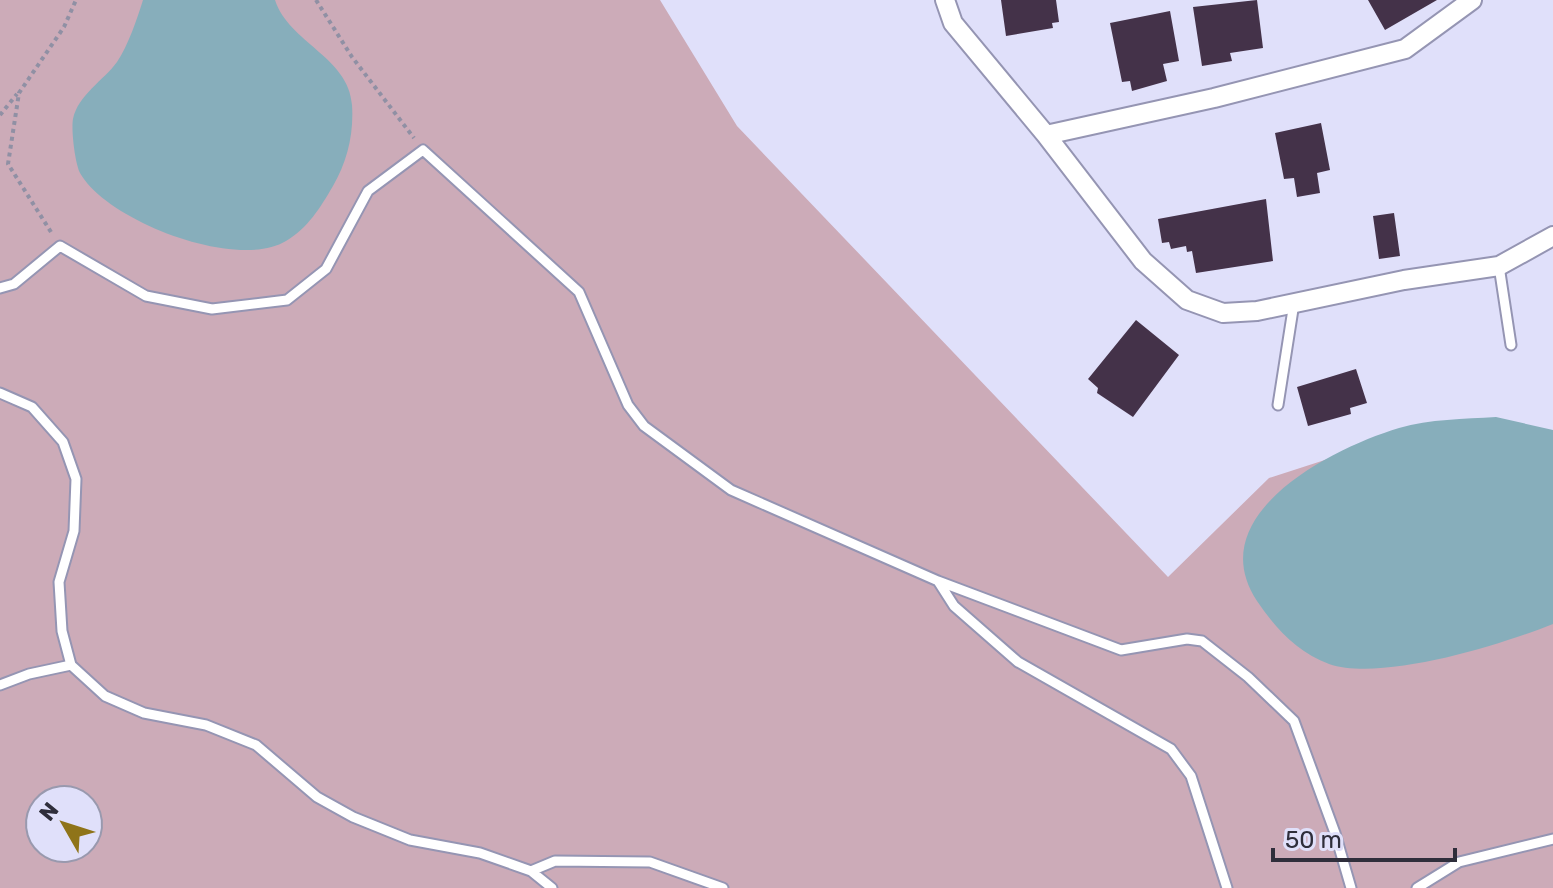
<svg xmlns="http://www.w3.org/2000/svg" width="1553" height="888" viewBox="0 0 1553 888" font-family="Rubik,sans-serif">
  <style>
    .green { fill: #ccabb8; fill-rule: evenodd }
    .water { fill: #87aebb }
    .building { fill: #443249 }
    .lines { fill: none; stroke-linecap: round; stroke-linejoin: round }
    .service-casing { stroke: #9595b3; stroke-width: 13 }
    .minor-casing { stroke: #9595b3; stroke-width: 22 }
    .path { stroke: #9090a4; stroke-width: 4; stroke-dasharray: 4 4; stroke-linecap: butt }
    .service { stroke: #fff; stroke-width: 9 }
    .minor { stroke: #fff; stroke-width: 18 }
  </style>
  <rect width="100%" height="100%" fill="#e0e0fa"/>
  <!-- green -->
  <path class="green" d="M0,0H660L737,126L1168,577L1269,478L1405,434L1553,442V888H0ZM40,800H88V848H40Z"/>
  <!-- water -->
  <path class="water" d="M143,0H275C289,43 349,57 352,105C354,134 347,162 333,186C320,208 308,228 286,241C237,271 107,221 80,173C75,163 71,130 73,119C78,95 104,80 117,62C128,46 137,19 143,0Z
    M1496,417L1553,430V624C1501,645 1382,682 1329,664C1298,653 1275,628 1257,601C1200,515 1332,448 1399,428C1430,419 1464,419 1496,417Z"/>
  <!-- building -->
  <path class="building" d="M1001,0H1056L1059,22L1052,23L1053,28L1006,36Z
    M1257,0L1263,48L1230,53L1232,61L1202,66L1193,7Z
    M1368,0H1437L1385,30Z
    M1170,11L1179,61L1163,64L1167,81L1132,91L1130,81L1122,82L1110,23Z
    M1321,123L1330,170L1317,173L1320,193L1297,197L1294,178L1284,179L1275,133Z
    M1266,199L1273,261L1196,273L1192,251L1187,252L1186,246L1171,249L1169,242L1162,243L1158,219Z
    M1394,213L1400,256L1379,259L1373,216Z
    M1136,320L1179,355L1133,417L1097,393L1098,388L1088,379Z
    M1356,369L1367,403L1350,408L1351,414L1308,426L1297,387Z"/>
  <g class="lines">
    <defs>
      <path id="service" d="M1499,266L1511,345
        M0,288L14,284L60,246L146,296L212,309L287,300L326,269L368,191L423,150L579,292L628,405L644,426L731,490L938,581L954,606L1018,662L1171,749L1191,776L1227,888
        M0,393L32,407L63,442L76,479L74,531L59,582L62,631L71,665L105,696L144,713L206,725L256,745L317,797L353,817L410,840L480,853L531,871L552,888
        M1278,405L1294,303
        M938,581L1121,650L1187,639L1202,641L1248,677L1294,721L1335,833L1351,888
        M0,685L29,674L71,665
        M531,871L555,861L650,862L723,888
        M1417,888L1459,862L1553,839"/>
      <path id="minor" d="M945,0L953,23L1046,135L1143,261L1187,300L1223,313L1257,311L1404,280L1499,266L1553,236
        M1046,135L1214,98L1405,49L1472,0"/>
    </defs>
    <!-- service casing -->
    <use href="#service" class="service-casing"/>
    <!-- minor casing -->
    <use href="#minor" class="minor-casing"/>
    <!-- path -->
    <path class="path" d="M316,0L352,57L414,138
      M0,115L17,94
      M51,232L8,164L19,93L64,27L76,0"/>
    <!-- service -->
    <use href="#service" class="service"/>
    <!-- minor -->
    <use href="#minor" class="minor"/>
  </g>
  <!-- north arrow -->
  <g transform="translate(64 824) rotate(309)"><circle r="38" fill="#e0e0fa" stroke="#9999ae" stroke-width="2"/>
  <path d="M0-6L14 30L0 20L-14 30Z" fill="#8f7419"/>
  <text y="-12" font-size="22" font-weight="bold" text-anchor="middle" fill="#2f2e3b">N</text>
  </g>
  <!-- scale -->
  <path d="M1273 848v12h182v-12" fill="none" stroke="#2f2e3b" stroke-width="4"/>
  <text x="1285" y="848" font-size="24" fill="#2f2e3b" stroke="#e0e0fa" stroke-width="6" paint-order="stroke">50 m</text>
</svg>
